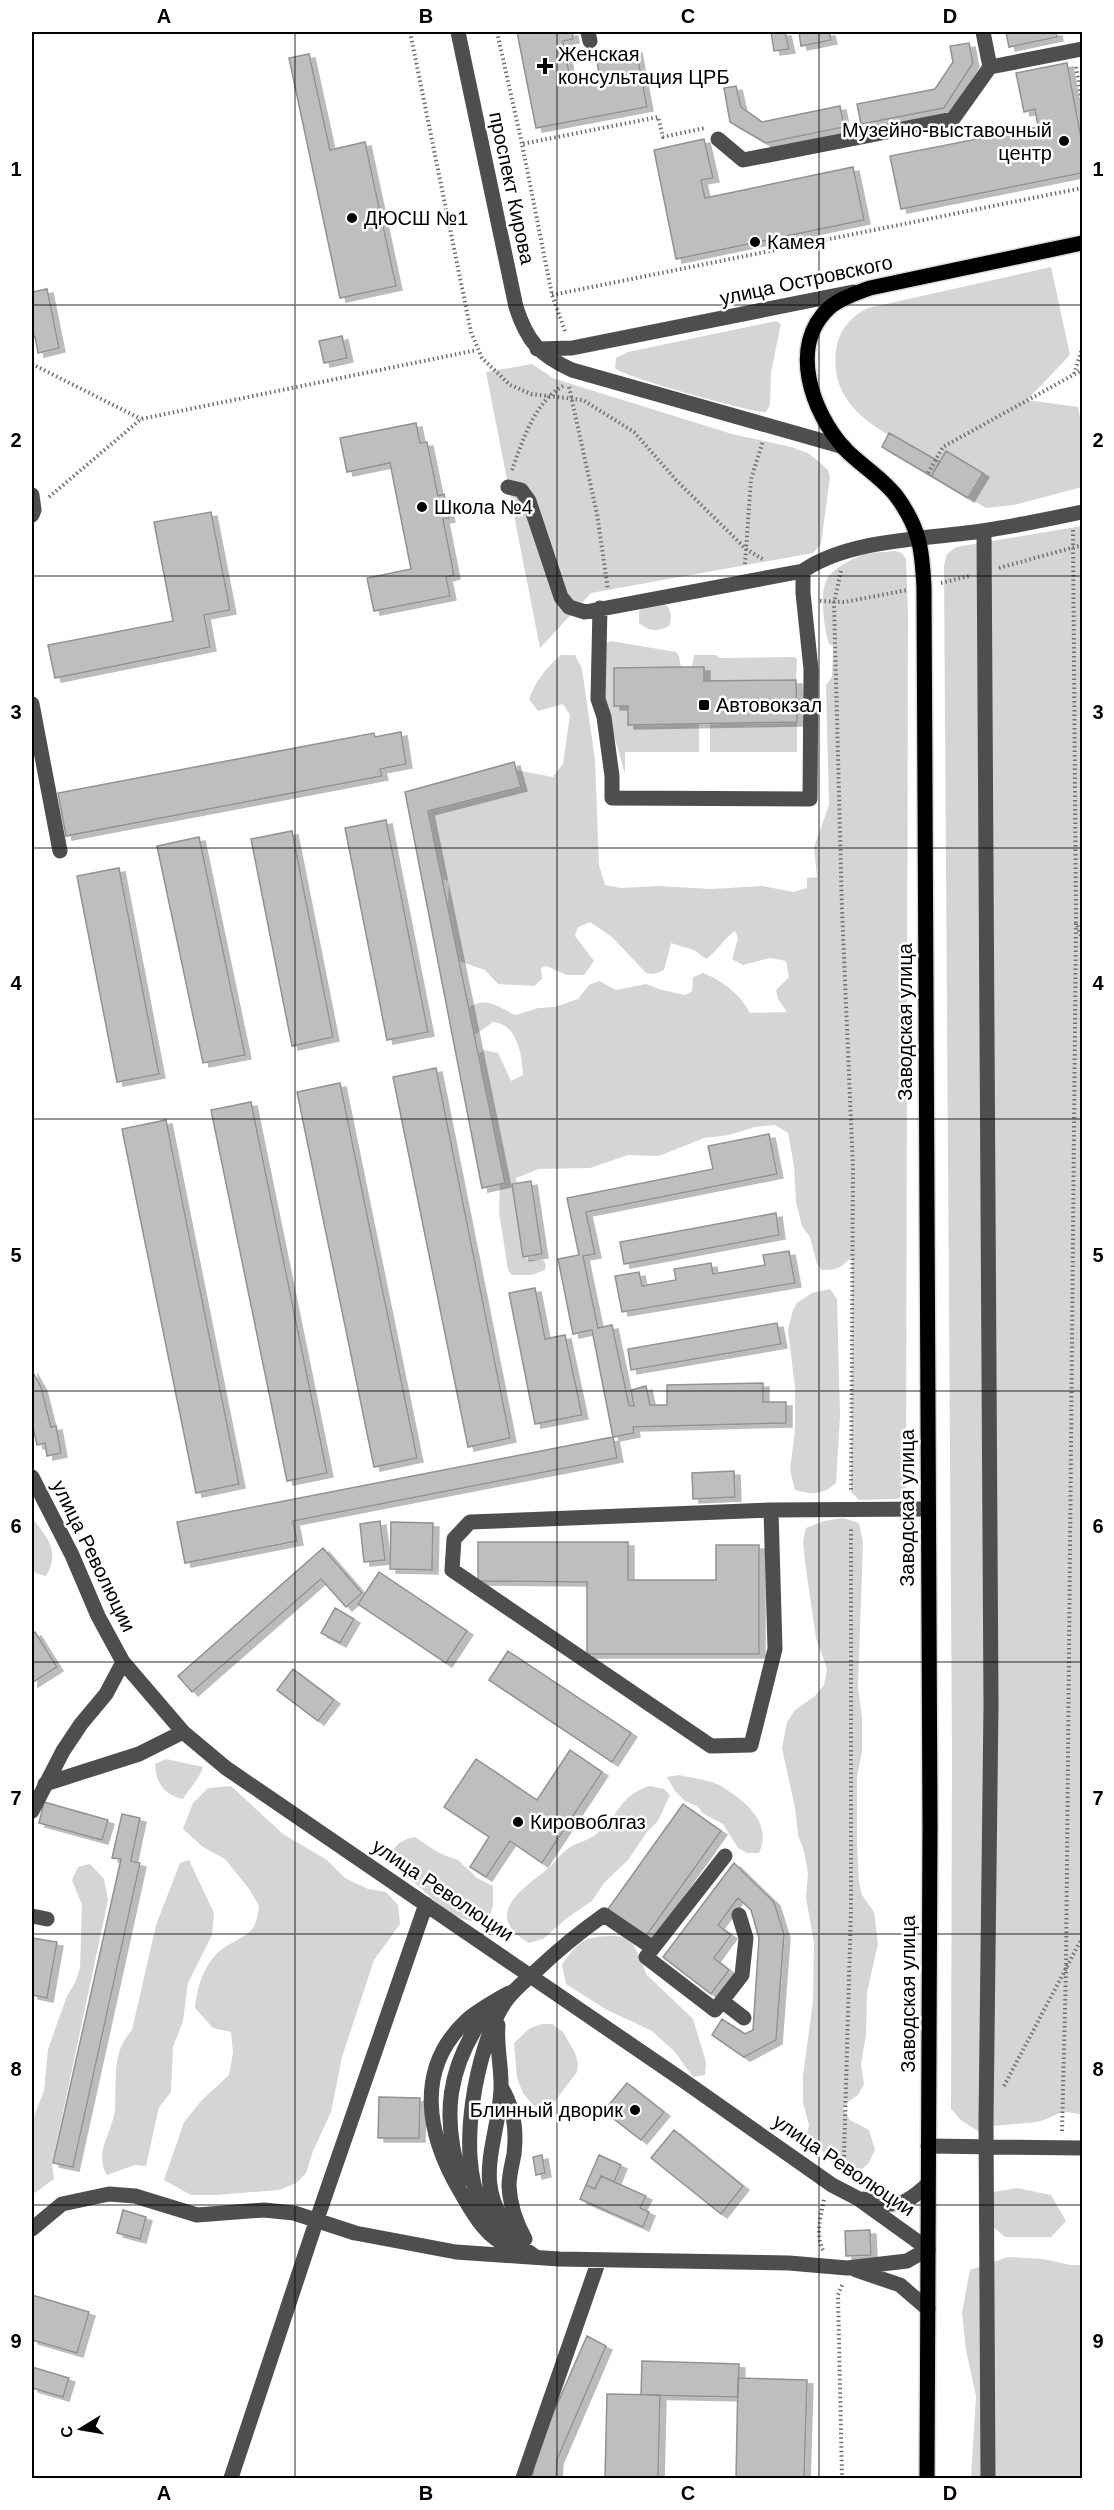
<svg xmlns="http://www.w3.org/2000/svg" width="1114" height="2510" viewBox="0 0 1114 2510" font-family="Arial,sans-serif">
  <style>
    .green { fill: #d5d5d5 }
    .building { fill: #bebebe; stroke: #929292; stroke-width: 1.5; filter: url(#shadow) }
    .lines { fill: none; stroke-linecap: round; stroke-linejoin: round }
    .major-casing { stroke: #dbdbdb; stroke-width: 18 }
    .path { stroke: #707070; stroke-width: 4; stroke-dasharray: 1.5 3; stroke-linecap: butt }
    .minor { stroke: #4e4e4e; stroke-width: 15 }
    .major { stroke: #000; stroke-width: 15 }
    .grid { fill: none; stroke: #000; stroke-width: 1.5; stroke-opacity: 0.55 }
    .poi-dot { fill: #000; stroke: #fff; stroke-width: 2 }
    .labels { text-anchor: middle; stroke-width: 5; stroke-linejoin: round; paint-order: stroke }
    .poi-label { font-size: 20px; fill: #000; stroke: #fff; text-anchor: start }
    .street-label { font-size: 20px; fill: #000; stroke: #fff }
    .neatline { fill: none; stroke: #000; stroke-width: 2 }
    .grid-label { font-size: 20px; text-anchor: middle; font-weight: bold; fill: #000 }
  </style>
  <defs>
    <filter id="shadow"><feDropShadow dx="6" dy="4" stdDeviation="0" flood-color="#0004"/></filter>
  </defs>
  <rect width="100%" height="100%" fill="#fff"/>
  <!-- green -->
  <path class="green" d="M1051,267L1070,355L1027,400L1078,407L1082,427V487L1014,505L986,508L968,498L983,472L947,451L940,462C893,436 828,415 836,350C839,330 850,317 868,308Z
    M776,321L781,324L771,372L770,405L766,412C753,413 620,376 615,368L616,358L628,352Z
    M532,364L553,378L568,383L732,434L791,447L808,453L819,462L828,470L830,477L821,544L813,553L591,593L540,648L486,372Z
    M1082,526V2115C1056,2107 1057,2118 1036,2122C1018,2124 1000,2125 982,2127V2134L961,2120L951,2109L952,1753L944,565L947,554L956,547Z
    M895,551L902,553L906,559L908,613L906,1492L898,1499L859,1500L851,1492L852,1257C840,1267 840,1270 822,1270L817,1264L810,1237L802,1226L796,1202L794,1166L788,1133L775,1125L755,1127L729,1135L704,1138L659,1156L628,1155L590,1168L539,1169L516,1178L526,1256L528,1260H543L546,1264L545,1270L532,1275H512L508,1270L499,1212L500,1177L473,1059L484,1050L498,1053L511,1081L523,1075C522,1054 517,1024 493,1022L476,1034H463L465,1010C484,995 496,1006 516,1015L538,1008L555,1007L578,999L589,985L599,981L616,990L646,984L662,990L685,995L692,991L693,977L703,973C722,980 741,995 750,1013L787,1012L778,999L776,990L789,977L786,961L770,958L743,965L732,959L738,938L735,931C723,939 718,951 706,959L694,950L671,943L664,970L654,974L646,973L612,937L590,922L578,927L575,936L594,961L584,975H567L546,966L541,968L542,979L534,986L498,984L485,970L453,959L443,916L448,902L449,881L433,877L426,793L516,770L553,777L563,764L570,715L563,704L538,711L529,699C536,680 546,668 561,655H575L582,669L595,760L599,865L605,885L621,888L658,886L711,889L762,886L794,892L807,888V878L817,877L814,847L829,805L826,685L832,677L833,646L829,644C824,629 819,593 827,579C832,570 849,560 858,557C868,552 884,552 895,551Z
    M664,603C672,610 672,616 669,626C656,632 651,632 639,623V611L645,605Z
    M611,641L676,652L679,656L681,667L614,669V706H628V725L699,724V752H625V773L604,702L605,644Z
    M694,655H716L720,658L794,657L797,659L796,680L704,681V667H692Z
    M797,722V752H710V724Z
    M830,1289L837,1299L840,1416L836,1483C822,1495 813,1495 795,1490L790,1470L795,1430V1388L788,1330L793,1310L797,1303L812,1293Z
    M32,1518C47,1537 61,1552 46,1576L35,1573L32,1565Z
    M843,1518L859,1523L863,1543L858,1687L862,1718V1751L857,1777V1842L859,1882L862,1895L874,1912L878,1944L867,1992L866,2035L861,2064L864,2084L858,2095L849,2101L843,2109L850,2120L869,2130L875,2150L868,2164L855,2174H842L807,2133L809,2125L803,2103V2076L813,2001L814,1943L806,1898L808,1873L804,1851L798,1835L795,1808L782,1748L787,1722L795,1710L815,1696L824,1685L827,1669L816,1638L805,1562L803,1541L806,1528L824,1521Z
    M166,1759L203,1767C199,1780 190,1787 183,1799C164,1795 156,1783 155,1764Z
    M679,1775C691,1778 705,1779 717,1784C722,1786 728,1791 733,1794C753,1808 771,1828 759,1853H747L738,1848L723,1824L704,1814L697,1806L685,1801L675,1791L667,1777Z
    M231,1786L283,1834L327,1860L345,1878L368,1889L386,1892L398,1905L400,1924L374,1960L342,2057L331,2112L313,2151L306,2173L296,2183L279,2190L216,2195H191L164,2180L184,2122L202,2100L229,2075L233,2053L231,2032L213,2028L195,2008C197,1986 205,1960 225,1947C235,1941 245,1937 253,1928C257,1922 258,1913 259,1906L250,1890L225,1859L203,1847L183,1829L193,1803L208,1788Z
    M650,1786L664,1789L670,1795L658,1821L647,1832L628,1860L604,1883L592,1901L567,1918L543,1939L529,1943C485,1917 516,1893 544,1872C554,1864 561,1852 572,1846C582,1841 590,1840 600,1831C620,1813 620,1795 650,1786Z
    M415,1837L439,1853L458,1860L477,1878L493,1886V1905L489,1919C459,1929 437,1902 417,1885C406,1876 396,1872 389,1860C394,1845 400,1840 415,1837Z
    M189,1860L214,1913L212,1935L188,1983L183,2021L173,2047L171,2092L159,2107L146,2166L135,2165L107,2175C93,2152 113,2132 115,2109C117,2080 111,2053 132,2030L156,1925L180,1863Z
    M90,1864L104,1879L108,1900L52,2164L54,2179L32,2195V2121L44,2091L48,2049L67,1996L75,1983L80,1968L82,1905L72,1880L78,1867Z
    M614,1936L624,1937L634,1945L647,1975L693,2019L706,2062L705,2075L693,2077L675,2052L652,2031L607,2010L566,1984L562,1965C578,1941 584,1936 614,1936Z
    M542,2024H552L563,2032L575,2053L578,2063L577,2072L552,2105L541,2108L534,2106L523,2093L517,2078L514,2043L530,2028Z
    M1017,2188L1051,2195L1066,2221L1051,2237H1005L992,2226L993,2192Z
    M1008,2257L1043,2259L1071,2265H1082V2478H971L976,2396L966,2350L962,2313L970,2270Z"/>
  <!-- building -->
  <path class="building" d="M517,32H572L573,39L563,41L570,79L599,73L596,56L636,49L647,107L536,128Z
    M771,32H785L789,49L774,51Z
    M799,32H829L831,40L801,46Z
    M1006,32H1056L1057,37L1009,47Z
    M969,43L973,63L944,108L861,124L857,104L935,89L953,62L950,46Z
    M309,54L330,150L365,142L396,286L340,298L289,58Z
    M1067,63L1082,143V173L901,209L890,156L1038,127L1035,109L1024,112L1016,73Z
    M736,86L741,107L762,122L840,106L844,127L766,143L730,122L724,88Z
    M704,139L713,178L701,180L705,198L853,167L864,220L676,259L654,150Z
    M47,289L59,348L38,353L35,336L32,337V292Z
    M342,336L347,358L324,363L319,341Z
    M416,423L420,443L427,442L438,496L444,494L449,518L443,519L454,575L446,577L450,596L374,611L367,578L411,569L390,463L347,472L340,438Z
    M889,433L940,462L931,476L882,447Z
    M946,451L983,473L968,498L931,476Z
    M211,512L230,610L204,615L210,647L55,678L48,645L173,621L154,522Z
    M681,667H704V681L796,680L797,722L628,725V706H614V668Z
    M401,732L406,764L380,769L382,776L66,836L58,793L374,733L375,737Z
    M514,762L521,787L428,811L505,1183L482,1188L405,792Z
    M386,820L428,1032L387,1040L345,828Z
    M292,831L333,1037L292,1046L251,839Z
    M199,837L245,1055L203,1063L157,846Z
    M119,868L159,1074L117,1082L77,876Z
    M436,1068L510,1438L468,1447L393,1077Z
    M340,1083L417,1458L374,1467L297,1092Z
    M251,1102L327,1473L287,1481L211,1110Z
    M166,1120L239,1484L196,1493L122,1129Z
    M769,1134L777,1174L586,1212L595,1254L583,1256L598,1328L612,1325L629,1405L634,1406L631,1390L646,1386L650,1405H667V1385L763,1383V1402H786V1423L633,1427L634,1433L613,1437L592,1330L573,1334L558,1259L579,1255L567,1198L713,1169L708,1146Z
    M531,1181L542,1254L523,1257L512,1184Z
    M776,1213L779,1235L624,1264L620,1242Z
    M789,1251L795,1283L622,1312L615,1276L639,1272L642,1286L676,1280L674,1269L711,1263L713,1274L765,1265L763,1255Z
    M535,1288L545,1339L565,1335L582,1415L535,1424L509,1293Z
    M777,1323L781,1344L631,1370L628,1349Z
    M32,1371L41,1387L51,1427L56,1426L61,1453L47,1456L45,1443L37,1445L32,1423Z
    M613,1437L617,1458L293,1521L297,1541L185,1563L177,1522Z
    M734,1471L735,1497L693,1499L692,1473Z
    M380,1521L385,1560L364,1562L360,1524Z
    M391,1522L433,1523L432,1570L390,1569Z
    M478,1542H628V1580H716V1545H759V1654H587V1582L478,1581Z
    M323,1548L362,1593L346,1607L321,1579L192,1692L178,1676Z
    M379,1572L467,1631L446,1663L358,1604Z
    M335,1608L354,1619L340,1643L321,1633Z
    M35,1632L57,1667L32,1683V1634Z
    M508,1651L631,1733L612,1762L489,1680Z
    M293,1669L334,1700L318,1721L277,1690Z
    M570,1750L602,1772L542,1863L510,1841L486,1877L470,1867L489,1837L444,1807L476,1759L537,1800Z
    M44,1802L108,1820L102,1840L39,1823Z
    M683,1804L721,1831L646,1936L608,1909Z
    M122,1814L140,1818L131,1861L140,1863L73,2167L53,2163L121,1859L112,1858Z
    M734,1863L774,1902L784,1934L776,2040L744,2057L712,2035L722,2019L745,2034L753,2030L759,1938L751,1910L738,1898L718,1925L731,1935L714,1958L729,1970L711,1994L663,1957Z
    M32,1938L57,1942L47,1998L32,1995Z
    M627,2083L664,2112L641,2140L614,2119L618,2114L608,2106Z
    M379,2097L420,2098L419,2138H378Z
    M674,2130L743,2186L721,2214L651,2158Z
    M542,2155L545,2173L536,2175L533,2157Z
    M599,2155L621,2165L614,2182L601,2176L595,2189L586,2185Z
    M601,2176L646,2196L640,2208L649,2212L643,2227L580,2199L586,2185L595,2189Z
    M123,2210L146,2217L140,2239L117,2233Z
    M870,2230L871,2255L846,2256L845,2231Z
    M32,2295L89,2312L77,2353L32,2340Z
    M587,2336L606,2346L557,2460L556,2478H533L534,2457Z
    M642,2361L739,2364L738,2397L641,2395Z
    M32,2367L69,2378L63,2397L32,2388Z
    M738,2378L807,2380L804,2478H736Z
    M607,2394L660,2395L658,2478H605Z"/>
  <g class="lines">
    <defs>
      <path id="major" d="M927,2478L930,1826L924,587C922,549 920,529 897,497C883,478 860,465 844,448C812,412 788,346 829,308C840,298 857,293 870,288L1082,243"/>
    </defs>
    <!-- major casing -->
    <use href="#major" class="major-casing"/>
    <!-- path -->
    <path class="path" d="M410,32L471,332L482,358L510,385L531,394L583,400L634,432L676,480L746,549L764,560
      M497,32L522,144
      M1076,67L1082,102
      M552,295L1082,188
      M565,331L552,295L522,144L658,117L663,137L705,128
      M32,364L141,419
      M1074,374L1082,349
      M569,387L597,514L608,590
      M512,470C522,442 535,401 563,386
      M928,473L943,447L1082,370
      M49,497L141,419L477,350
      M1073,530L1076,922L1082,939
      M745,564L751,479L763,441
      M999,568L1082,545
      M841,571L834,603L842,910L853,1168L851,1492
      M941,583L969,576
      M820,601L845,602L907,590
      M1004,2086L1082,1938
      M1062,2131L1066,1968L1076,922
      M839,2169L844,2156L851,1909V1527
      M823,2250C815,2234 821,2216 824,2199
      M842,2285L838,2295L842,2478"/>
    <!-- minor -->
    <path class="minor" d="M458,32L516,307C527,341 539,355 572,370L844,447
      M588,32L590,41
      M983,32L990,67
      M718,139L743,160L953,119L990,67L1082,49
      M537,349L572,348L853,292
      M508,487L521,490L529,501L561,597L569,607L585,612L803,571C849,539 927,539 982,531C1016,526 1049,519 1082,512
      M32,495L34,510L32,515
      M984,531L991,1705L986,2121L988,2478
      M600,608L598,699L604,717L612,776V798L810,799L811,669L803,593V571
      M32,704L60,851
      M32,1477L72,1555L98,1616L123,1662L183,1732L226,1768L684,2081L832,2185L857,2198L928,2249L907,2261L847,2268L789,2263L559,2259L456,2252L355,2233L294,2213L264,2210L197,2215L135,2196L109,2194L62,2204L32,2229
      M771,1510L775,1649L751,1745L711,1746L452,1570L454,1539L470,1522L771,1510L928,1509
      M45,1784L139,1754L183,1732
      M32,1811L63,1751L81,1724L106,1694L123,1662
      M725,1856L646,1957L715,2010L742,1975L746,1938L739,1915
      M32,1916L47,1919
      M509,1993C495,2001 480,2009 467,2020C414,2069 427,2135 460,2191C473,2213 485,2237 510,2247
      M722,2001L744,2018
      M498,2025C496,2047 502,2068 501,2090C498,2143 470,2186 513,2233
      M501,2087C514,2108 517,2129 514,2154C512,2165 509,2175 509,2186C510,2205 516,2223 525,2239
      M928,2146L1082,2148
      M461,2181C441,2116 447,2067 487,2011
      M863,2199C897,2207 902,2208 928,2184
      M536,2257C514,2242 493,2228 481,2204C456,2156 476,2046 505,2002C513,1990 526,1980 537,1970C558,1950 580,1932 604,1915L653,1948
      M856,2270L900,2285L928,2309
      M231,2478L316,2222L426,1904
      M523,2478L599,2260"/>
    <!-- major -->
    <use href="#major" class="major"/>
  </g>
  <!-- grid -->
  <path class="grid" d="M295,32V2478M557,32V2478M819,32V2478M32,305H1082M32,576H1082M32,848H1082M32,1119H1082M32,1391H1082M32,1662H1082M32,1934H1082M32,2205H1082"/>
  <!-- markers -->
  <g class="poi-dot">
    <path d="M542 57h6v6h6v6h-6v6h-6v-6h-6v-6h6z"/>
    <circle cx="1064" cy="141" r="6"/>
    <circle cx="352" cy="218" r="6"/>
    <circle cx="755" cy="242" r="6"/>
    <circle cx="422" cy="507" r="6"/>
    <rect x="698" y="699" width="12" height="12" rx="3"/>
    <circle cx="518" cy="1822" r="6"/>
    <circle cx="635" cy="2110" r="6"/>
  </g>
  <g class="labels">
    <!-- poi labels -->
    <g class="poi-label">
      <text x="558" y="61">Женская<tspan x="558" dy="23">консультация ЦРБ</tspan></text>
      <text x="1052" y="137" text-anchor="end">Музейно-выставочный<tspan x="1052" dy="23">центр</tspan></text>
      <text x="364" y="225">ДЮСШ №1</text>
      <text x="767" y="249">Камея</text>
      <text x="434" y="514">Школа №4</text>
      <text x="716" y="712">Автовокзал</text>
      <text x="530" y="1829">Кировоблгаз</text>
      <text x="623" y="2117" text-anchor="end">Блинный дворик</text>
    </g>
    <!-- street labels -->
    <g class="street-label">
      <text transform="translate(512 188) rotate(78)" y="7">проспект Кирова</text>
      <text transform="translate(806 280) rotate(-12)" y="7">улица Островского</text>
      <text transform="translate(905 1022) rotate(-90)" y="7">Заводская улица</text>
      <text transform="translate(907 1508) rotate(-90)" y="7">Заводская улица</text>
      <text transform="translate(94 1556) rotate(64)" y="7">улица Революции</text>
      <text transform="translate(443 1890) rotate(34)" y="7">улица Революции</text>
      <text transform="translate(908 1994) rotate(-90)" y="7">Заводская улица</text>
      <text transform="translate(844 2165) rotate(34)" y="7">улица Революции</text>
    </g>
  </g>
  <!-- border -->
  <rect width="1114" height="2510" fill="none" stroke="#ffffff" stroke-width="66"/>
  <!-- north arrow -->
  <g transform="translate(81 2429) rotate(259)" stroke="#ffffff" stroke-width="4.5" paint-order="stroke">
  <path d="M0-4.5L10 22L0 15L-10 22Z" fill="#000000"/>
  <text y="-9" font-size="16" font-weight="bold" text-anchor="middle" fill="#000000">С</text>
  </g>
  <rect x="33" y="33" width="1048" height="2444" class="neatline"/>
  <g class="grid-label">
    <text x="164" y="23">A</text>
    <text x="426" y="23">B</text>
    <text x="688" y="23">C</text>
    <text x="950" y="23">D</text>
    <text x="16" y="176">1</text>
    <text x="1098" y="176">1</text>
    <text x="16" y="447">2</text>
    <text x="1098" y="447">2</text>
    <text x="16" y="719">3</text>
    <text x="1098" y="719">3</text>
    <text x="16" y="990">4</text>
    <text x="1098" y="990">4</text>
    <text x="16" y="1262">5</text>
    <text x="1098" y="1262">5</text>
    <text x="16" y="1533">6</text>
    <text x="1098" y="1533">6</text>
    <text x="16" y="1805">7</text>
    <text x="1098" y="1805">7</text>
    <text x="16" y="2076">8</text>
    <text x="1098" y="2076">8</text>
    <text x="16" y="2348">9</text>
    <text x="1098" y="2348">9</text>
    <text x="164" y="2500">A</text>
    <text x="426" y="2500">B</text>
    <text x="688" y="2500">C</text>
    <text x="950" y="2500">D</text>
  </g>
</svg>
